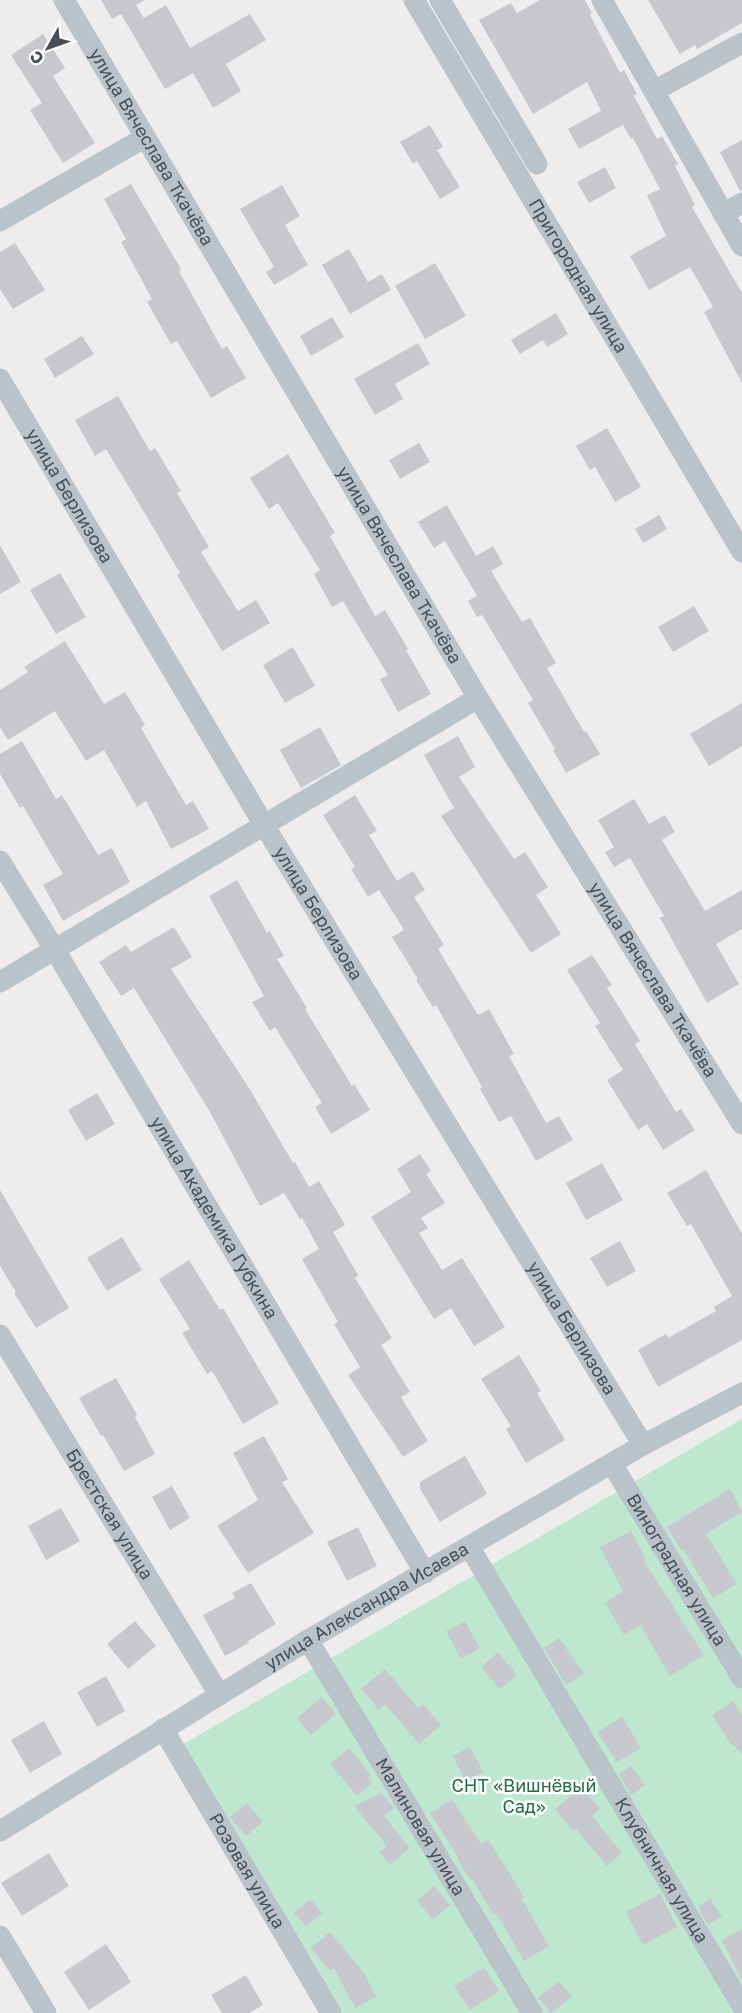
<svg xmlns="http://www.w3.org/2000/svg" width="742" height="2013" viewBox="0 0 742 2013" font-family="'Golos Text',sans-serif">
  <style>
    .green { fill: #bde8cf }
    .building { fill: #c7c8ce }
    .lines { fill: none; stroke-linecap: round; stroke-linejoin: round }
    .minor { stroke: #bbc3ca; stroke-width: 21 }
    .labels { text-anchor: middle; stroke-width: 5; stroke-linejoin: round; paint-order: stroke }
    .street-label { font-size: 18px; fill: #464e57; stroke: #fff }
    .park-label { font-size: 18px; fill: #206f49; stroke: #fff }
  </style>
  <rect width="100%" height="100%" fill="#eeecec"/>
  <!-- green -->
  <path class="green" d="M742,1419V2013H331L175,1749Z"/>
  <!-- building -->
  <path class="building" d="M101,0H145L136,5L144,18L166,5L190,48L250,14L266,40L226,64L241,91L213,108L193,73L165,89L121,14L112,19Z
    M540,0H585L592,13L590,15L620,73L624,70L637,94L634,96L657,139L662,136L678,164L675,166L695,205L692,207L742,293V383L704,312L713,307L690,267L649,290L630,256L666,236L647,195L660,189L633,138L631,139L623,125L579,149L568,129L601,111L587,82L533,114L479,20L511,3L517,13Z
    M648,0H742V23L697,49L695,45L680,54Z
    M43,34L65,68L53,76L95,143L63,163L30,110L42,103L11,55Z
    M430,125L443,147L437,150L460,187L440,199L417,161L413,164L400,142Z
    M742,140V190L740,191L720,152Z
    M605,167L616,188L589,203L577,182Z
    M131,184L181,269L179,271L222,349L227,346L246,378L211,398L177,341L171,344L147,302L152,299L121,242L126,239L104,199Z
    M282,185L300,216L285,225L308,265L274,285L266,272L274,267L240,209Z
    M15,243L45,290L13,309L0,289V252Z
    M349,249L368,282L382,274L391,290L350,314L322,265Z
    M435,263L466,316L425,339L395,286Z
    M556,313L568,334L547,347L543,340L520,354L511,340Z
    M332,317L344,337L311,356L300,336Z
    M82,336L94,354L55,378L44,359Z
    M418,343L430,364L395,384L403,399L375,415L354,379Z
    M118,396L150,451L155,448L181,491L177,493L209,547L201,552L238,611L256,600L270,623L222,651L177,575L180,573L147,517L106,449L95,456L75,420Z
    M607,428L641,487L615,502L595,467L590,470L576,446Z
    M419,443L430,462L400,479L389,460Z
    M288,454L335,533L330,536L375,616L385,610L408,649L406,650L431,694L398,712L380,679L388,675L343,601L332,607L314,574L320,570L278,503L269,509L250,478Z
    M447,505L476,556L493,546L503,564L491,571L522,622L530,618L556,663L547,668L584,732L586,731L600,754L566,773L553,750L555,749L528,703L533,700L482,615L477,617L468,601L477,596L445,541L434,548L418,522Z
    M659,515L667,529L643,543L635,529Z
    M0,545L21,582L0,594Z
    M60,573L86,617L56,634L30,590Z
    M694,606L709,631L673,652L658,627Z
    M65,641L104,704L125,692L145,725L141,728L186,805L193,801L209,829L171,849L146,801L137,807L104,750L86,761L55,711L8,740L0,727V690L28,672L24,667Z
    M293,647L315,686L285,703L263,665Z
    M742,703V746L709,766L690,734Z
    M320,727L341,765L301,788L280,750Z
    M458,736L475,767L459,777L514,859L525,852L548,887L536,895L561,934L531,953L441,816L454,808L424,755Z
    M22,741L56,799L62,795L98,855L112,848L130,882L63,921L43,885L63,874L23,806L20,808L0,774V754Z
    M355,795L377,831L369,835L397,881L413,871L425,890L414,897L444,945L438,949L478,1015L489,1009L514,1054L509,1056L546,1123L559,1116L573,1140L536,1161L511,1116L499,1122L480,1089L482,1087L436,1005L433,1007L416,980L418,979L392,937L404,930L379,890L368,897L351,869L355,867L323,815Z
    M634,799L649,824L665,815L675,832L662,840L705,911L742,890V929L716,944L739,984L707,1003L660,918L664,916L630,858L614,867L605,852L614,847L598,820Z
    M237,880L267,933L270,931L284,956L277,959L307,1008L305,1009L352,1086L354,1084L370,1110L331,1134L315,1107L322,1103L275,1027L270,1031L252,1002L264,996L209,896Z
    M174,927L192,957L171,969L249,1088L293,1163L295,1162L309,1187L319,1181L345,1225L333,1232L358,1275L355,1278L392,1338L381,1345L410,1392L401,1397L428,1441L403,1457L348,1375L360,1367L334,1324L338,1322L302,1259L319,1249L302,1218L300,1219L284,1193L260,1206L210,1112L134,988L121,996L99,962L126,945L131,952Z
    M592,955L612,985L607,988L640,1041L635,1044L676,1112L681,1109L695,1130L663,1150L647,1124L638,1130L607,1080L623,1070L595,1026L600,1023L567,970Z
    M97,1093L115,1124L86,1141L68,1110Z
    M420,1154L431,1171L426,1174L445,1203L421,1218L428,1228L419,1233L442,1270L462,1258L505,1327L474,1346L451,1308L434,1319L371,1217L411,1192L397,1169Z
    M602,1163L623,1200L586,1220L566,1183Z
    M706,1170L742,1234V1340L658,1387L638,1350L666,1334L668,1338L716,1311L714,1307L732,1296L691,1224L687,1226L667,1193Z
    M0,1190L69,1308L36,1328L14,1293L16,1292L0,1266Z
    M122,1237L142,1270L107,1291L87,1258Z
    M620,1241L636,1271L607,1287L590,1258Z
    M189,1260L220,1310L223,1308L279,1403L243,1424L212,1371L207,1374L182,1333L190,1329L159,1279Z
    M519,1355L541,1391L537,1393L565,1440L526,1463L506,1429L511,1426L481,1379Z
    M116,1378L137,1415L135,1417L155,1454L124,1471L103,1435L101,1436L79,1398Z
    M264,1436L288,1479L282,1482L314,1533L248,1573L217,1526L258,1500L233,1453Z
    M465,1456L487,1494L440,1522L420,1489V1482Z
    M172,1486L190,1518L170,1530L152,1497Z
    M730,1489L742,1512L706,1534L737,1584L713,1598L683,1549L681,1550L667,1527Z
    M61,1508L80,1541L46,1560L28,1526Z
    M358,1527L377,1566L347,1581L327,1542Z
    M631,1531L646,1560L644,1561L704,1655L670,1676L640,1625L624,1635L605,1603L623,1591L600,1547Z
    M251,1583L276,1624L248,1641L249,1643L225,1656L203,1615L235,1598L232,1593Z
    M135,1621L156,1646L128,1669L107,1644Z
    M465,1621L480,1648L461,1659L446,1631Z
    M559,1638L584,1673L566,1685L544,1648Z
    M498,1652L517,1675L500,1689L481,1667Z
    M385,1669L418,1708L423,1704L441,1725L419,1744L385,1704L379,1710L361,1689Z
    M106,1676L125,1711L97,1727L77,1692Z
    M322,1697L336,1714L311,1735L297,1718Z
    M733,1701L742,1715V1754L729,1741L712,1715Z
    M622,1717L641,1748L617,1762L597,1732Z
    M44,1721L62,1754L30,1773L11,1740Z
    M470,1747L483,1772L466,1782L453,1756Z
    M349,1748L371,1775L368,1778L372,1783L357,1796L330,1764Z
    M631,1766L645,1785L631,1795L619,1774Z
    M582,1787L600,1809L592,1816L622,1853L607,1866L576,1829L573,1831L555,1809Z
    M381,1793L394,1808L384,1816L410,1848L390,1865L379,1852L387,1846L354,1806Z
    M452,1799L481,1844L488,1839L524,1897L521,1898L549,1946L524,1961L496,1913L494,1915L472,1879L470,1880L457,1858L458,1857L430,1813Z
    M247,1803L263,1822L246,1836L230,1817Z
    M49,1853L69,1886L22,1916L1,1883Z
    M434,1886L450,1905L433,1920L417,1901Z
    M660,1894L677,1927L643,1945L626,1912Z
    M310,1899L322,1913L306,1926L294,1913Z
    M710,1899L722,1916L708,1925L698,1907Z
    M742,1929V1981L722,1940Z
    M330,1932L364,1973L376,1997L355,2008L334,1968L330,1971L311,1948Z
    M106,1944L131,1982L89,2010L64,1972Z
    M484,1967L499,1991L470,2010L454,1986Z
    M246,1975L263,2005L249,2013H222L211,1995Z
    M559,1981L572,1997L551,2013L538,1998Z"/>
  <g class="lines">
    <!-- minor -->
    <g class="minor">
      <path id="s1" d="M64,0L478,698L742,1124"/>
      <path id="s2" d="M414,0L742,552"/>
      <path d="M440,0L537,164"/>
      <path d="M602,0L742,246"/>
      <path d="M654,91L742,43"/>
      <path d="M723,214L742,203"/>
      <path d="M0,221L144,138"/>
      <path id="s3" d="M0,379L264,825L643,1445"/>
      <path id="s4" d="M0,861L55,950L425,1573"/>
      <path d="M0,982L478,698"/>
      <path id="s5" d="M0,1335L219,1694"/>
      <path id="s6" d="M612,1464L742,1678"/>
      <path id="s7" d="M470,1548L742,2006"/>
      <path id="s8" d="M308,1640L532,2013"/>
      <path id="s9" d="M163,1729L331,2013"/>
      <path id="s10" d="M0,1831L308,1640L643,1445L742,1393"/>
      <path d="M0,1936L46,2013"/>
    </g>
  </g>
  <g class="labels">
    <!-- street labels -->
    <g class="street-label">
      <text dy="6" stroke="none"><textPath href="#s1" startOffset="171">улица Вячеслава Ткачёва</textPath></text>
      <text dy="6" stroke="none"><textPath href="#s2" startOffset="321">Пригородная улица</textPath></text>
      <text dy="6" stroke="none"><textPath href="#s3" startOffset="136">улица Берлизова</textPath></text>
      <text dy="6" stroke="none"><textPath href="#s1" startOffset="657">улица Вячеслава Ткачёва</textPath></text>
      <text dy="6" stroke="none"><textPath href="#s3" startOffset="622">улица Берлизова</textPath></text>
      <text dy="6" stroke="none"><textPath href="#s1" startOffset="1143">улица Вячеслава Ткачёва</textPath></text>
      <text dy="6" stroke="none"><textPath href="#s4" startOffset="416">улица Академика Губкина</textPath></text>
      <text dy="6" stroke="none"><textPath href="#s3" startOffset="1108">улица Берлизова</textPath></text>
      <text dy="6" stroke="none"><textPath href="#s5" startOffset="210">Брестская улица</textPath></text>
      <text dy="6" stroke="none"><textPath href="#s6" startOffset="124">Виноградная улица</textPath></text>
      <text dy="6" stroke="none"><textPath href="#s10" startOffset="430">улица Александра Исаева</textPath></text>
      <text dy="6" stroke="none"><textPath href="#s8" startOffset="218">Малиновая улица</textPath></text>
      <text dy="6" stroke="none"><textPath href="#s7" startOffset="375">Клубничная улица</textPath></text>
      <text dy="6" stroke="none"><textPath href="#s9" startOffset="165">Розовая улица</textPath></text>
    </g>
    <!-- park labels -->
    <g class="park-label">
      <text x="524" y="1792">СНТ «Вишнёвый<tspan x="524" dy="21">Cад»</tspan></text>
    </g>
  </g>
  <!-- north arrow -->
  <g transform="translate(48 48) rotate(230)" stroke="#ffffff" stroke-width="4.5" paint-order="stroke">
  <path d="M0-4.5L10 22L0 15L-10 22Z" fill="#464e57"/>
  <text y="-9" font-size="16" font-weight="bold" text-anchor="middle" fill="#464e57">С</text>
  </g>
</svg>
